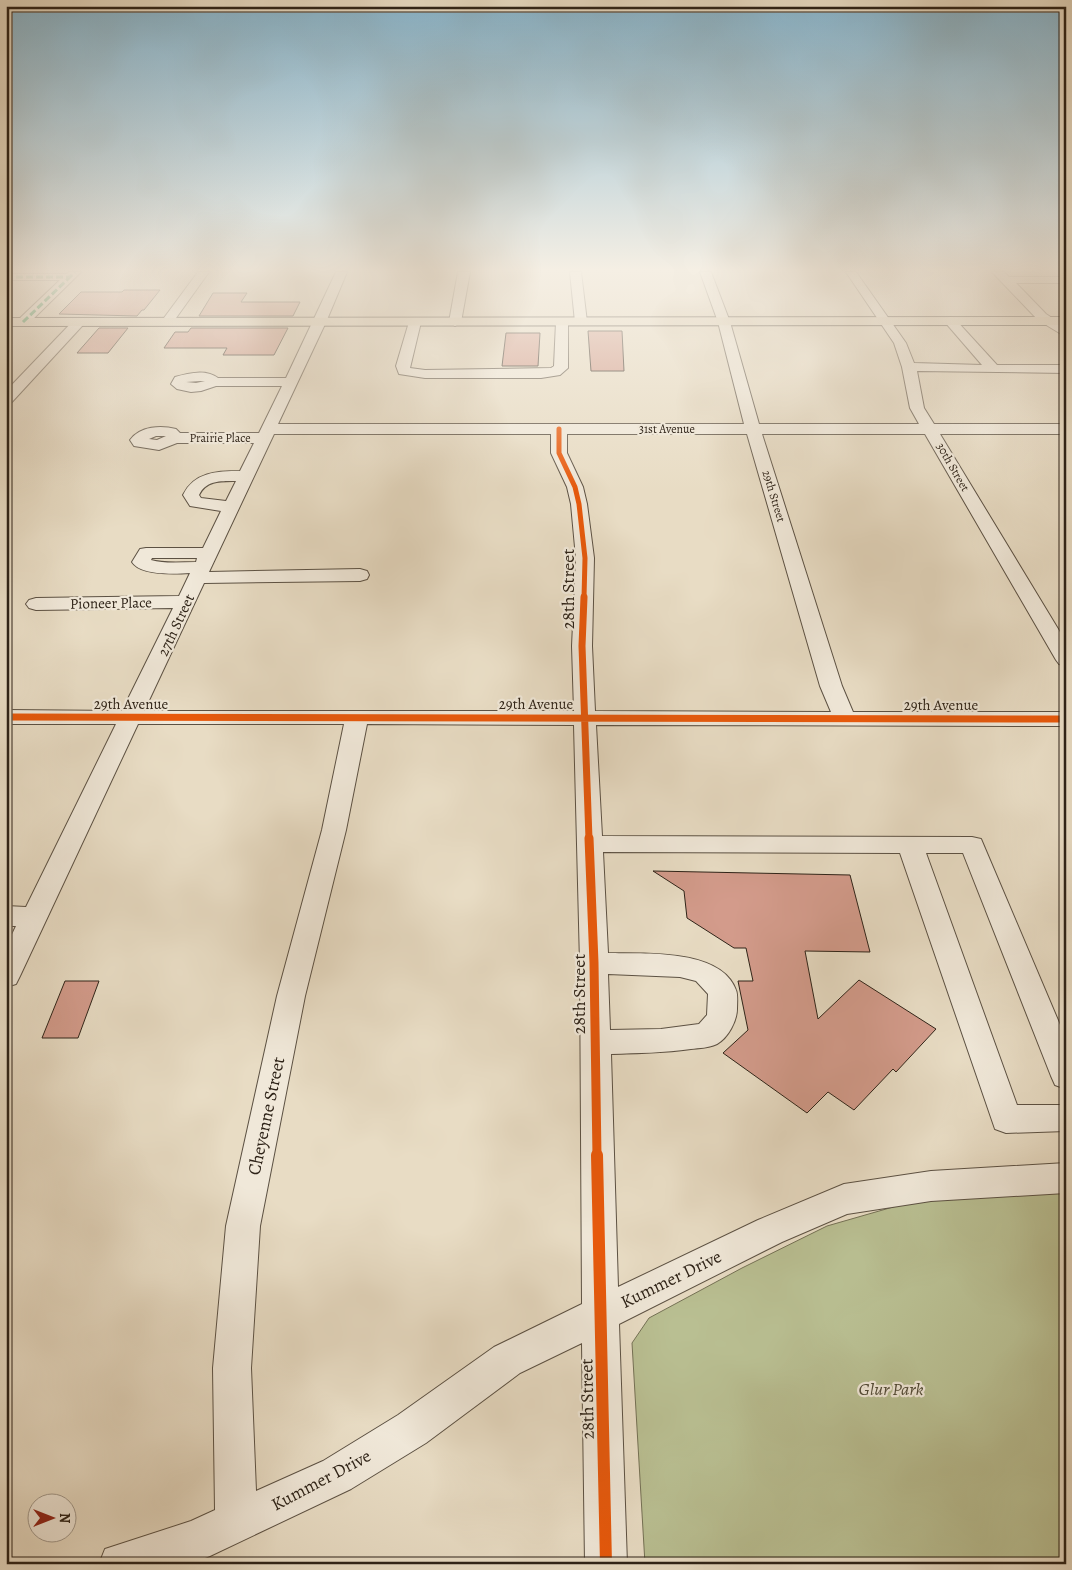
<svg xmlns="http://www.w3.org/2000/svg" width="1072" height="1570" viewBox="0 0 1072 1570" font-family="Alegreya,serif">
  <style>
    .green { fill: #b9bf92; stroke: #747155 }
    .building { fill: #d39b8b; stroke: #2e2318 }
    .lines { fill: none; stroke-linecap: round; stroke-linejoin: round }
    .minor-casing { stroke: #5c5143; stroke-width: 2 }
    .major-casing { stroke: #2e2318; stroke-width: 2 }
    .minor { fill: #f0e8d9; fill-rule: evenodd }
    .major { fill: #e8dcc4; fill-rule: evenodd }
    .quiet { stroke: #00873e; stroke-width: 3; stroke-dasharray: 7 3; stroke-linecap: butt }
    .cycleway-far3-casing { stroke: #f0e8d9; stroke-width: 8 }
    .cycleway-far2-casing { stroke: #f0e8d9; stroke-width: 10 }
    .cycleway-far1-casing { stroke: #f0e8d9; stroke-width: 12 }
    .cycleway-casing { stroke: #f0e8d9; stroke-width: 15 }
    .cycleway-far3 { stroke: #e8590c; stroke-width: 5 }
    .cycleway-far2 { stroke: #e8590c; stroke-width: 7 }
    .cycleway-far1 { stroke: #e8590c; stroke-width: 9 }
    .cycleway { stroke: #e8590c; stroke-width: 12 }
    .labels { text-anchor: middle; stroke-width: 4.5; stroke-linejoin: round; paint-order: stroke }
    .far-street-label { font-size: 12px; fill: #2e2318; stroke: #f0e8d9 }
    .street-label { font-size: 15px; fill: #2e2318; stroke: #f0e8d9 }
    .near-street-label { font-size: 18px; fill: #2e2318; stroke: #f0e8d9 }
    .near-park-label { font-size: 18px; font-style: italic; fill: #514a36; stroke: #f0e8d9 }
  </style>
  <rect width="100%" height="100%" fill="#e8dcc4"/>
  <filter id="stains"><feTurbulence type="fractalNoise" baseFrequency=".004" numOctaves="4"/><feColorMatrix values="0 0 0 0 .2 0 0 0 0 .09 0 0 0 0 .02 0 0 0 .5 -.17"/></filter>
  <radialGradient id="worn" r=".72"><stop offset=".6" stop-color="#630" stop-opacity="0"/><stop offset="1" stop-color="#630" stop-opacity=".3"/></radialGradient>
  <!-- green -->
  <path class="green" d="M1066,1191V1564H645L632,1343L649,1318L742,1268L827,1226L900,1205L994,1192Z"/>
  <!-- building -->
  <path class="building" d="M124,290H160L144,310H142L137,316L59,314L81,292H122Z
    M213,293H247L241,302H300L293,316H199Z
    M99,328H128L108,353H77Z
    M191,328H288L274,355H223L227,348H164L175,332H188Z
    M588,331H622L624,371H591Z
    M506,333H540L538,366H502Z
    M653,871L850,875L870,952L805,951L818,1019L859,980L936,1029L896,1072L893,1069L854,1110L828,1092L807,1113L723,1053L748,1030L738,981H753L746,948H734L687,918L684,891Z
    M65,981H99L78,1038H42Z"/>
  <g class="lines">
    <defs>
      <path id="minor" d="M69,272H81L27,325H19L17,322L19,319L60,280H6V274H67Z
        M198,272H209L171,325H163L161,322Z
        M336,272H347L326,322L278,424H744L718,322L700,272H711L730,322L759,424H919L910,408L902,367L894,343L846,272H856L906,343L914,363L982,365L944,321L950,317L954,318L997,365H1066V373L917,371L924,408L934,424H1066V434H940L1066,642V666L1059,664L1056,660L925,434H762L842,686L853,712H1066V726L596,725L602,836L972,837L981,839L1066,1039V1089L1055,1085L1051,1076L963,853H926L1017,1105H1066V1131L1006,1133L995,1129L900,853L603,852L608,953C643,954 721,948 736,990C738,995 737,1003 737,1009C737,1021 728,1038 717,1044C709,1048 699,1048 691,1049C664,1053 638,1053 611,1054L618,1287L758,1220L844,1184L931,1171L1066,1163V1193L931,1201L847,1214L782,1242L619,1324L627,1564H585L582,1343L520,1373L426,1443L351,1489L210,1556L190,1564H99L105,1549L191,1521L215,1510L213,1368L226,1226L277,996L322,830L344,724H138L20,976L16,984L6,987V947L16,926H6V906L26,907L116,724H6V710L122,711L173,608L36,610L29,608L26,604L29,600L36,598L179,596L190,573C175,574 141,576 132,562L140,549L146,548H203L221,511L190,506L183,495C194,472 217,471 240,471L254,443H177L159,450L134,446L130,440C140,426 161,425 176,429L180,433H259L282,386H216L201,391L191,392L177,389L171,384L175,377C189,373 206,369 218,378H286ZM200,381H205L196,383L186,382ZM274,434H551V453L567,487L571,504L576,558L572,646L574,711H144L204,583L360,581L367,579L369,575L367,571L360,569L209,572ZM567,434H747L820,686L831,712L595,711L592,646L594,558L587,504L583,487L567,453ZM156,436H166L157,440L149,439ZM236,481L226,501L201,498L199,495C206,480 221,481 236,481ZM152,558H197L196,562C181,562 165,564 151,560ZM367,724L574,725L580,963L582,1304L494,1347L398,1415L323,1461L256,1491L251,1368L260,1226L305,996L346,830ZM608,974L680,977L696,981L708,994L707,1015L699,1024L661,1029L610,1030Z
        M458,272H470L461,322L455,326L449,322Z
        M570,272H581L587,322L585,325H577L575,322Z
        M992,272H1004L1009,277H1066V283H1016L1046,314L1066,327V337L1038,320Z
        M79,318L85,322L83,325L11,403L6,404V391L75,319Z
        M415,318L421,322L410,368L425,370L551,368L554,366L556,322L562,318L568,322V368L560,375L541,378H425L399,374L396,366L409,322Z"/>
      <path id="major" d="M1066,317V325L6,326V318Z"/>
    </defs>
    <!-- minor casing -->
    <use href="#minor" class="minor-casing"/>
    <!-- major casing -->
    <use href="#major" class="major-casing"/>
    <!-- minor -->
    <use href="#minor" class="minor"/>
    <!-- major -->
    <use href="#major" class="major"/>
    <!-- quiet -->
    <path class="quiet" d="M6,277H70L75,272
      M23,322L70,277"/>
    <defs>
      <path id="cycleway-far3" d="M559,429V453L575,487L579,504L585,558L584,598"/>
      <path id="cycleway-far2" d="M584,597L582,646L589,839
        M6,717L1066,719"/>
      <path id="cycleway-far1" d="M589,838L594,963L597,1156"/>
      <path id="cycleway" d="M597,1155L606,1564"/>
    </defs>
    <!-- cycleway-far3 casing -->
    <use href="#cycleway-far3" class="cycleway-far3-casing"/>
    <!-- cycleway-far2 casing -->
    <use href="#cycleway-far2" class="cycleway-far2-casing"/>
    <!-- cycleway-far1 casing -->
    <use href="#cycleway-far1" class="cycleway-far1-casing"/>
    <!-- cycleway casing -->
    <use href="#cycleway" class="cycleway-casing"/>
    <!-- cycleway-far3 -->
    <use href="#cycleway-far3" class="cycleway-far3"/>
    <!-- cycleway-far2 -->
    <use href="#cycleway-far2" class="cycleway-far2"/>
    <!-- cycleway-far1 -->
    <use href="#cycleway-far1" class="cycleway-far1"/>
    <!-- cycleway -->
    <use href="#cycleway" class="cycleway"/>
  </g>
  <!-- sky -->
  <linearGradient id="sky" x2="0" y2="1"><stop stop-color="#88b7d0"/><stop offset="0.55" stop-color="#f5efe4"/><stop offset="1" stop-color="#f5efe4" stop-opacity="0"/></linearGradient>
  <rect width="1072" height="491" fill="url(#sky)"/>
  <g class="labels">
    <!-- far-street labels -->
    <g class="far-street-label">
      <text x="667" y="433">31st Avenue</text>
      <text x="220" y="442">Prairie Place</text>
      <text transform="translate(953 467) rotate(60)" y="4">30th Street</text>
      <text transform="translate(774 496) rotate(73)" y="4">29th Street</text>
    </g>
    <!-- street labels -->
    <g class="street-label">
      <text transform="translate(111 603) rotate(-1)" y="5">Pioneer Place</text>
      <text transform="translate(176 625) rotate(-65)" y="5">27th Street</text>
      <text x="131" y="709">29th Avenue</text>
      <text x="536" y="709">29th Avenue</text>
      <text x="941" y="710">29th Avenue</text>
    </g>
    <!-- near-street labels -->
    <g class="near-street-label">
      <text transform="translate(568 589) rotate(-90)" y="6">28th Street</text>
      <text transform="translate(579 994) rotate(-90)" y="6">28th Street</text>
      <text transform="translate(266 1116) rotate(-78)" y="6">Cheyenne Street</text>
      <text transform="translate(671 1279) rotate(-26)" y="6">Kummer Drive</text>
      <text transform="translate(587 1399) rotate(-91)" y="6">28th Street</text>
      <text transform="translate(321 1480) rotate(-28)" y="6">Kummer Drive</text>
    </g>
    <!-- near-park labels -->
    <g class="near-park-label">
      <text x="891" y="1395">Glur Park</text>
    </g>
  </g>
  <!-- margin -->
  <rect width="1072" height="1570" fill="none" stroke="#e8dcc4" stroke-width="25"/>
  <rect x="8" y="8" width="1057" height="1555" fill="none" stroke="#2e2318" stroke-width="2.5"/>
  <rect x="12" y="12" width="1047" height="1545" fill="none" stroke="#2e2318"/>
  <!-- north arrow -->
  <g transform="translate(52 1518) rotate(90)"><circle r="24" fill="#f0e8d9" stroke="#a2998c"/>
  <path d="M0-4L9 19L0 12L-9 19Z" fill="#8f2418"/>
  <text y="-8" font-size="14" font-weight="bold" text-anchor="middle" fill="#2e2318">N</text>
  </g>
  <rect width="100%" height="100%" filter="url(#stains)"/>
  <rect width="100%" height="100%" fill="url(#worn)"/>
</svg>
